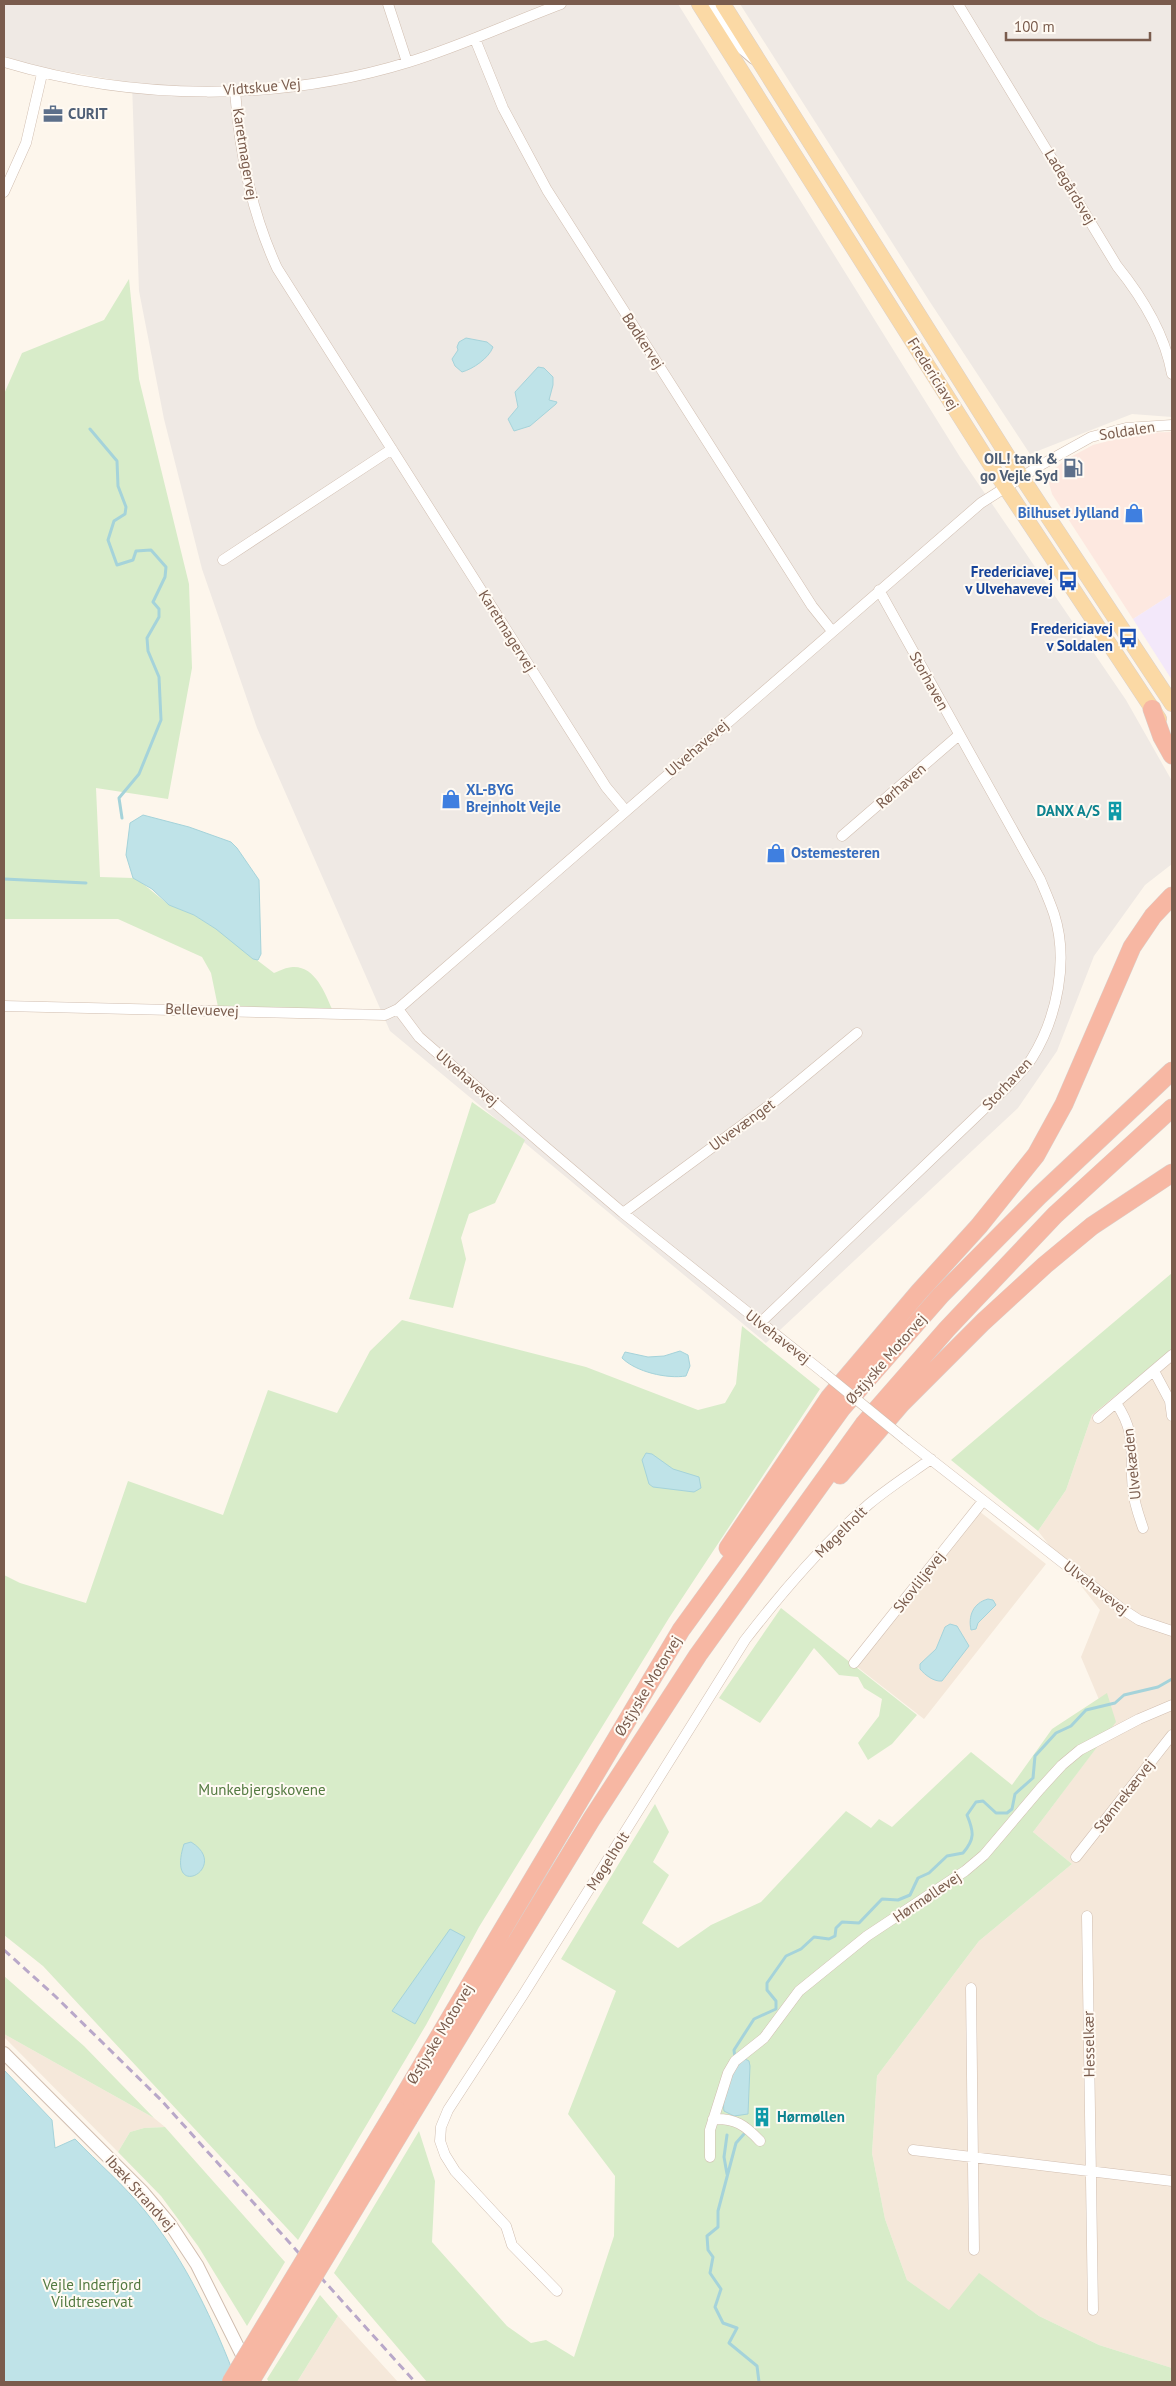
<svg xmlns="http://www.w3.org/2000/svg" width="1176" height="2386" viewBox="0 0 1176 2386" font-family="'PT Sans',sans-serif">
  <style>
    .residential { fill: #f5e8da }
    .commercial { fill: #fde8e0 }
    .industrial { fill: #efe9e4 }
    .education { fill: #f3e8fa }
    .green { fill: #d8ecc9 }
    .water { fill: #bfe3e8; stroke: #a5d3da }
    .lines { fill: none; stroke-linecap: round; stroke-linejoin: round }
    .stream { stroke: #a5d3da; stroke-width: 3 }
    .minor-casing { stroke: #d1beb0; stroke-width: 11 }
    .tertiary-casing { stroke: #d1beb0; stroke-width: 14 }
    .primary-casing { stroke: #dad1cd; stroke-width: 16 }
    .motorway-casing { stroke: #dad1cd; stroke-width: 19 }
    .minor { stroke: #fff; stroke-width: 10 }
    .tertiary { stroke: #fff; stroke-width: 12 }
    .primary { stroke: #fbd9a5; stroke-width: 15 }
    .motorway { stroke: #f7b7a3; stroke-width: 18 }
    .rail { stroke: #b9a8c9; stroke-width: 3; stroke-dasharray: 8 5; stroke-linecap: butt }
    .minor-bridge-casing { stroke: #d1beb0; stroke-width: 11; stroke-linecap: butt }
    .motorway-bridge-casing { stroke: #dad1cd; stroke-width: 19; stroke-linecap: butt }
    .minor-bridge { stroke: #fff; stroke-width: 10 }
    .motorway-bridge { stroke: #f7b7a3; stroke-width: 18 }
    .labels { text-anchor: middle; stroke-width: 4; stroke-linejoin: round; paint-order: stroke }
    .street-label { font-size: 15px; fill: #7a5c4d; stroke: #fffaf3 }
    .service-label { font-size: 15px; font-weight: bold; fill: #4e5e75; stroke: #fffaf3; text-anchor: start }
    .shop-label { font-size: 15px; font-weight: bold; fill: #366cbe; stroke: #fffaf3; text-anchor: start }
    .transit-label { font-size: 15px; font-weight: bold; fill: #164399; stroke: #fffaf3; text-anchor: end }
    .culture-label { font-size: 15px; font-weight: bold; fill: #0d838f; stroke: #fffaf3; text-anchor: end }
    .park-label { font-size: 15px; fill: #537a41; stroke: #fffaf3 }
  </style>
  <rect width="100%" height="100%" fill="#fdf6ec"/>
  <!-- residential -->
  <path class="residential" d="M1172,1349V2368L1099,2345L1039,2316L979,2274L949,2311L907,2280L885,2219L872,2153L877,2076L979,1941L1072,1864L1033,1832L1111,1728L1081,1657L1100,1610L1038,1531L1066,1490L1092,1415Z
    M979,1511L1046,1564L924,1719L856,1666Z
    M4,2034L154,2118L165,2127L144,2128L130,2132L118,2152L4,2037Z
    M338,2316L398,2382H297Z"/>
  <!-- commercial -->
  <path class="commercial" d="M1172,432V594L1133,619L1052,494L1047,476L1065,460L1093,445L1140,433Z"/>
  <!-- industrial -->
  <path class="industrial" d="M4,4H678L960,457L1126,700L1172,781V864L1145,885L1094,956L1057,1051L1018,1108L766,1343L390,1031L257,728L202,569L164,419L139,291L132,83L35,66L4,56Z
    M740,4H1172V417L1132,414L1030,454L930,302Z"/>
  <!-- education -->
  <path class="education" d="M1172,594V680L1133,619Z"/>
  <!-- green -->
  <path class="green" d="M129,279L139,379L189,584L192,668L168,799L96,788L100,877L133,878L142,883L169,905L194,915L216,929L274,973C279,971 287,967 293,967C315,966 325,993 332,1009L218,1007L211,973L202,957L118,919H4V394L22,353L104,320Z
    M472,1102L525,1140L495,1203L469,1214L461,1238L466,1259L453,1308L409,1299Z
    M1172,1273V1349L1092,1415L1066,1490L1038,1531L951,1460Z
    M402,1320L586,1367L698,1410L725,1403L736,1384L742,1326L820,1389L669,1618L479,1927L426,2025L298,2240L43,1966L4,1935V1575L20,1583L86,1603L128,1481L223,1515L268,1390L337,1413L370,1351Z
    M781,1608L917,1715L892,1744L868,1760L858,1743L879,1716L882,1699L864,1688L858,1677L839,1675L814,1648L760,1723L719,1698Z
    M1107,1693L1116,1722L1033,1832L1072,1864L979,1941L877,2076L872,2153L885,2219L907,2280L949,2310L979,2273L1039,2316L1099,2345L1172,2368V2382H427L334,2273L419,2131L435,2181L432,2242L507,2326L531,2343L546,2340L574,2357L614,2236L615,2176L568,2114L616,1991L561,1959L655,1804L669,1832L653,1862L669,1875L642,1923L678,1948L711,1925L761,1902L846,1811L871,1828L879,1819L892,1827L971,1752L1012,1785L1052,1729Z
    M4,1976L84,2046L154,2118L4,2034Z
    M165,2127L285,2262L247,2326L198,2246L161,2196L118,2152L130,2132L144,2128Z
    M320,2295L338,2316L297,2382H269L267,2379Z"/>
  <!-- water -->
  <path class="water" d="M466,338L487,342L493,347C489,358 473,369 462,372L455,366L452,359L458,350L457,347L459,342Z
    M538,367L544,368L553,377V385L549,400L557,402L556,404L530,426L514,431L508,419L518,407L515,392Z
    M143,815L189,827L231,842L237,848L259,880L261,954L258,960L253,959L216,929L194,915L169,905L152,889L133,878L126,855L130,823Z
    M680,1351L688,1355L690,1366L686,1376C667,1379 636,1372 622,1358L625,1352L648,1357L664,1356Z
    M646,1453L652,1454L673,1469L699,1477L701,1488L694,1492L653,1487L649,1484L642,1460Z
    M988,1599L993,1600L996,1605L978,1623L976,1629L971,1630C968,1616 973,1603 988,1599Z
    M950,1624L957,1626L969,1646L942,1681C934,1682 925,1675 920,1669V1664L936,1649L945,1627Z
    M191,1842C232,1867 165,1904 184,1844Z
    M450,1929L465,1937L415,2024L392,2011Z
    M745,2059L749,2061L750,2066L748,2114L734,2116L724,2111C721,2098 733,2065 745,2059Z
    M4,2070L52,2120L55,2148L75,2139C98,2163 124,2185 145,2211C186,2261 214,2322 237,2382H4Z"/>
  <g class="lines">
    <!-- stream -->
    <path class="stream" d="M90,429L117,461L118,486L126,507L125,514L114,521L108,540L117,565L133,560L136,551L151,550L166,567L165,577L153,602L159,609V617L147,638L148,651L159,677L161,720L139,774L119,798L122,818
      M4,879L86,883
      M735,2058L734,2050L754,2019L776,2009V2001L767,1990V1983L786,1956L801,1949L814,1937L829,1939L835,1936L836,1928L842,1922L859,1923L882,1899L898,1900L910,1895L918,1878L929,1873L947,1856L963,1853C975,1839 974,1832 967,1815L976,1802L983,1801L996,1813H1007L1012,1809L1015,1794L1033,1778L1035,1756L1056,1733L1071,1726L1086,1710L1115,1703L1124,1695L1158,1687L1172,1679
      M744,2134L736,2143L718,2211V2227L707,2236L708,2250L713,2257L710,2273L721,2289L715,2307L723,2323L737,2328L729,2343L757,2366L759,2382
      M727,2174L724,2157L727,2135"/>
    <defs>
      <path id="minor" d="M388,4L407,62
        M958,4L1117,266C1142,297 1165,335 1172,374
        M475,39L503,108L547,190L812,606L832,631
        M4,62C134,101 279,102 409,62C461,46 510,23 561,4
        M235,91C240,154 251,211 277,268L606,787L626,811
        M4,192L26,143L42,74
        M223,560L392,449
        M842,836L959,735
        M4,1006L385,1015L398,1009L981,503L1041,465L1091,437L1126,428L1172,425
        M398,1009L419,1037L542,1144L623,1213L824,1373
        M623,1213L775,1101L857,1033
        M760,1323L1007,1087C1015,1078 1026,1068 1032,1058C1057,1018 1069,960 1054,914C1050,902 1045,891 1040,879L879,590
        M1154,1371L1170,1401L1172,1416
        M1116,1403C1138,1435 1129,1454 1133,1490C1134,1503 1139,1516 1143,1528
        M1098,1418L1172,1355
        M906,1440L1122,1609L1139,1620L1172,1631
        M854,1663L983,1501
        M1076,1857L1172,1735
        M1087,1916L1093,2310
        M971,1988L974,2250
        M713,2119C735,2118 745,2125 760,2141
        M913,2150L1172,2181
        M710,2157V2130L728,2073L735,2061L764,2038L799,1991L867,1936L965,1871L984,1855L1040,1789L1062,1765L1080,1750L1139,1719L1172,1705
        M557,2291L512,2245L506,2226L455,2171L445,2155L440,2141L441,2127L448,2110L523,1995L745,1640C782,1592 823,1544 869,1504C888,1488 910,1474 931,1459"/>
      <path id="tertiary" d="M712,4L741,47L754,58
        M4,2053L143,2192L170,2224L197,2265L247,2365"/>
      <path id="primary" d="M699,4L988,461L1159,719
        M723,4L1009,458L1172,704"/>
      <path id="motorway" d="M1152,709L1162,737L1172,755
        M840,1475L901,1404L983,1322L1045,1265L1092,1226L1172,1173
        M728,1548L829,1398L919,1292L979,1226L1036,1155L1064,1104L1132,947L1153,916L1172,896
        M396,2109L681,1630L842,1408L941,1295L1039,1196L1172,1071
        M409,2118L591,1820L698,1655L864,1424L947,1329L1055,1215L1172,1108"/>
    </defs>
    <!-- minor casing -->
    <use href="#minor" class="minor-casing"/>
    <!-- tertiary casing -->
    <use href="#tertiary" class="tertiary-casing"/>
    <!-- primary casing -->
    <use href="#primary" class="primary-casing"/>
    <!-- motorway casing -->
    <use href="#motorway" class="motorway-casing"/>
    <!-- minor -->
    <use href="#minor" class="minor"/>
    <!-- tertiary -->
    <use href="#tertiary" class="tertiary"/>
    <!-- primary -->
    <use href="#primary" class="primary"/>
    <!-- motorway -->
    <use href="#motorway" class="motorway"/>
    <!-- rail -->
    <path class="rail" d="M4,1950L55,1996L161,2100L415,2382"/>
    <defs>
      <path id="minor-bridge" d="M824,1373L906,1440"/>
      <path id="motorway-bridge" d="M231,2382L396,2109
        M250,2382L409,2118"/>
    </defs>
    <!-- minor-bridge casing -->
    <use href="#minor-bridge" class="minor-bridge-casing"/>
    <!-- motorway-bridge casing -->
    <use href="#motorway-bridge" class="motorway-bridge-casing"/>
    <!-- minor-bridge -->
    <use href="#minor-bridge" class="minor-bridge"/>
    <!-- motorway-bridge -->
    <use href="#motorway-bridge" class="motorway-bridge"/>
  </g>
  <!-- icons -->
  <defs>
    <symbol id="office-bare" viewBox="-9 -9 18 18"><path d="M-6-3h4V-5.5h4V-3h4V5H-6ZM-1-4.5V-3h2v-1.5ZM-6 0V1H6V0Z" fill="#5c6f8a" stroke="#fffaf3" stroke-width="2.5" paint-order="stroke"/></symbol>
    <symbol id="fuel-bare" viewBox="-9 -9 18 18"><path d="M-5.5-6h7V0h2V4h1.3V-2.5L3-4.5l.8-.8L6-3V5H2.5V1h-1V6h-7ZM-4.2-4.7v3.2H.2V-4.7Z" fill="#5c6f8a" stroke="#fffaf3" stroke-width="2.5" paint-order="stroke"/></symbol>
    <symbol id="shop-bare" viewBox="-9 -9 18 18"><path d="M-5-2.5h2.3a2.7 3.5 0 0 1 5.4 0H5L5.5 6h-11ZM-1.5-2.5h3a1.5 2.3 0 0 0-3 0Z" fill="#3f7fe0" stroke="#fffaf3" stroke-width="2.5" paint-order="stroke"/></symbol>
    <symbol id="bus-bare" viewBox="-9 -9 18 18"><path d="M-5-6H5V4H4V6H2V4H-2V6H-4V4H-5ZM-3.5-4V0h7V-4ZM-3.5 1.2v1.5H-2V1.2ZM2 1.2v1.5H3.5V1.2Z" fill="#1a4fb4" stroke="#fffaf3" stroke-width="2.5" paint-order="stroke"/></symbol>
    <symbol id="building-bare" viewBox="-9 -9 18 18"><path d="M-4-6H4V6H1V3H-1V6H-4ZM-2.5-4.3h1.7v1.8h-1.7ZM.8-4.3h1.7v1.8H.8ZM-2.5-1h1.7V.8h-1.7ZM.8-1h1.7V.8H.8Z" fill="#0f9aa8" stroke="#fffaf3" stroke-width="2.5" paint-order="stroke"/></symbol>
  </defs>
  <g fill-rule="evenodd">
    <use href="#office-bare" x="39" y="100" width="28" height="28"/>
    <use href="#fuel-bare" x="1059" y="454" width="28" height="28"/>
    <use href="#shop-bare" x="1120" y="499" width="28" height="28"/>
    <use href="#bus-bare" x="1054" y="567" width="28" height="28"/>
    <use href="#bus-bare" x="1114" y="624" width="28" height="28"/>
    <use href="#shop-bare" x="437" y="785" width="28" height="28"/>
    <use href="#building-bare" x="1101" y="797" width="28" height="28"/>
    <use href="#shop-bare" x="762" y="839" width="28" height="28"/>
    <use href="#building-bare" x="748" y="2103" width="28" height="28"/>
  </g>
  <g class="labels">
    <!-- street labels -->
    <g class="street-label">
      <text transform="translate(262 87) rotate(-5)" y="5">Vidtskue Vej</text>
      <text transform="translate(245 154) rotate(81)" y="5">Karetmagervej</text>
      <text transform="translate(1070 187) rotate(59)" y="5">Ladegårdsvej</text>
      <text transform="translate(643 341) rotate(57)" y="5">Bødkervej</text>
      <text transform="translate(933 374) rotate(58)" y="5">Fredericiavej</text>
      <text transform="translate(1127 431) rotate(-9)" y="5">Soldalen</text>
      <text transform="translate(507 631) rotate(58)" y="5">Karetmagervej</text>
      <text transform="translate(929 681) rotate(61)" y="5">Storhaven</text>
      <text transform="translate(697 748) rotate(-41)" y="5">Ulvehavevej</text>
      <text transform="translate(901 786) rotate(-41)" y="5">Rørhaven</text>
      <text transform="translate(202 1010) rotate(2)" y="5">Bellevuevej</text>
      <text transform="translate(467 1078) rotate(41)" y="5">Ulvehavevej</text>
      <text transform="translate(1007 1084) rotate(-47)" y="5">Storhaven</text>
      <text transform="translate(742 1125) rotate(-36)" y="5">Ulvevænget</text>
      <text transform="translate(778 1337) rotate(38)" y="5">Ulvehavevej</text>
      <text transform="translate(886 1359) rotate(-49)" y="5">Østjyske Motorvej</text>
      <text transform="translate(1132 1464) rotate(-96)" y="5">Ulvekæden</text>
      <text transform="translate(841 1532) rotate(-45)" y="5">Møgelholt</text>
      <text transform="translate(919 1582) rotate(-52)" y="5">Skovliljevej</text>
      <text transform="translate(1096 1588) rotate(38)" y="5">Ulvehavevej</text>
      <text transform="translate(648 1686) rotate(-59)" y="5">Østjyske Motorvej</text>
      <text transform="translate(1124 1796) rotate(-52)" y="5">Stønnekærvej</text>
      <text transform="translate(608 1861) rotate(-58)" y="5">Møgelholt</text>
      <text transform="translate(927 1897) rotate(-34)" y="5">Hørmøllevej</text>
      <text transform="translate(440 2034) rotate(-59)" y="5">Østjyske Motorvej</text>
      <text transform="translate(1089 2044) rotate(-91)" y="5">Hesselkær</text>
      <text transform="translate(140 2193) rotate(48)" y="5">Ibæk Strandvej</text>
    </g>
    <!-- service labels -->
    <g class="service-label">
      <text x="68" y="119">CURIT</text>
      <text x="1058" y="464" text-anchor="end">OIL! tank &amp;<tspan x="1058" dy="17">go Vejle Syd</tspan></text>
    </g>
    <!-- shop labels -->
    <g class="shop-label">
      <text x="1119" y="518" text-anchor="end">Bilhuset Jylland</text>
      <text x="466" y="795">XL-BYG<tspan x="466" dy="17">Brejnholt Vejle</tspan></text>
      <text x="791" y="858">Ostemesteren</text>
    </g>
    <!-- transit labels -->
    <g class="transit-label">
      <text x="1053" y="577">Fredericiavej<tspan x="1053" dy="17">v Ulvehavevej</tspan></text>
      <text x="1113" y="634">Fredericiavej<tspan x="1113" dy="17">v Soldalen</tspan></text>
    </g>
    <!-- culture labels -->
    <g class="culture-label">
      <text x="1100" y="816">DANX A/S</text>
      <text x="777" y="2122" text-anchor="start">Hørmøllen</text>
    </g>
    <!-- park labels -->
    <g class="park-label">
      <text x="262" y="1795">Munkebjergskovene</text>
      <text x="92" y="2290">Vejle Inderfjord<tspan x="92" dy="17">Vildtreservat</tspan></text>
    </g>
  </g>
  <!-- border -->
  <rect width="1176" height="2386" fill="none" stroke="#7a5c4d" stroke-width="10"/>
  <!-- scale -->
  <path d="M1006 32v8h144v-8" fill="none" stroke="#7a5c4d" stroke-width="2.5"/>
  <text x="1014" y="32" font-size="15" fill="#7a5c4d" stroke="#fffaf3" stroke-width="4" paint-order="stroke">100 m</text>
</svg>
